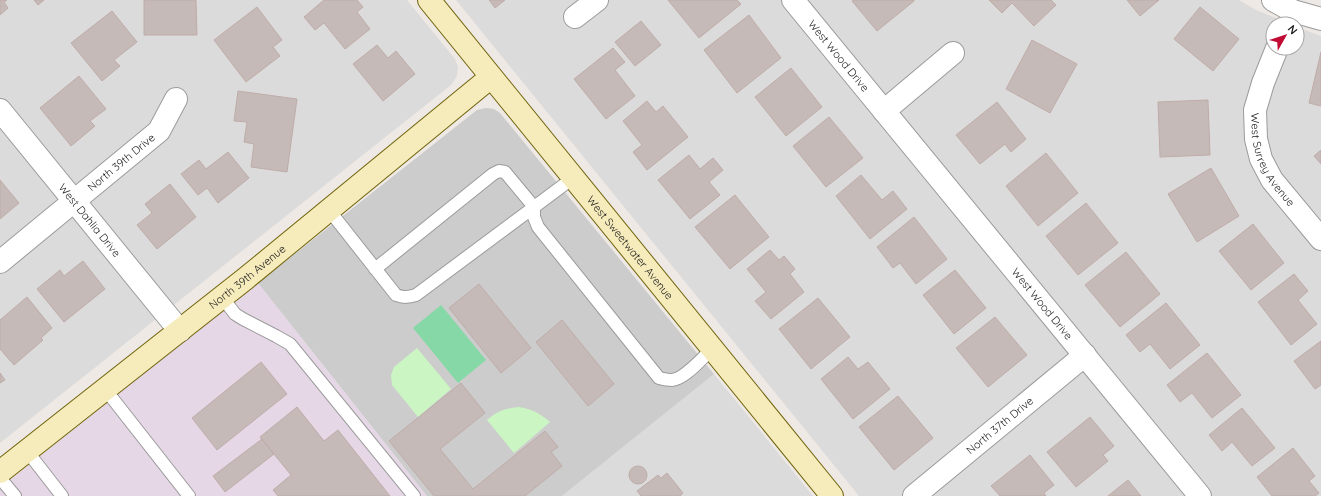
<svg xmlns="http://www.w3.org/2000/svg" width="1321" height="496" viewBox="0 0 1321 496" font-family="Quicksand,sans-serif">
  <style>
    .residential { fill: #dcdbdb }
    .industrial { fill: #e6d7e7 }
    .religious { fill: #ccc }
    .park { fill: #cbf6c3 }
    .pitch { fill: #86d9a6 }
    .building { fill: #c6bab8; stroke: #bfaca8 }
    .lines { fill: none; stroke-linecap: round; stroke-linejoin: round }
    .lane-casing { stroke: #9b9b9b; stroke-width: 14 }
    .street-casing { stroke: #9b9b9b; stroke-width: 24 }
    .secondary-casing { stroke: #6f630b; stroke-width: 24 }
    .lane { stroke: #fff; stroke-width: 12 }
    .street { stroke: #fff; stroke-width: 22 }
    .secondary { stroke: #f6ebbb; stroke-width: 22 }
    .labels { text-anchor: middle; stroke-width: 4; stroke-linejoin: round; paint-order: stroke }
    .street-label { font-size: 11px; fill: #1e1e1e; stroke: #fff }
  </style>
  <rect width="100%" height="100%" fill="#eee9e4"/>
  <!-- residential -->
  <path class="residential" d="M0,0H407L455,59L458,67L457,76L451,85L0,443Z
    M456,0H1239L1256,10L1290,24H1273V48H1297V27L1321,36V496H859Z
    M714,374L813,496H562Z"/>
  <!-- industrial -->
  <path class="industrial" d="M258,283L427,496H0V488Z"/>
  <!-- religious -->
  <path class="religious" d="M486,108L494,109L500,113L714,374L562,496H427L258,283L477,110Z"/>
  <!-- park -->
  <path class="park" d="M417,348L451,389L418,417L392,385L391,375L394,367Z
    M518,407C533,409 539,413 550,422L514,453L487,420C498,411 504,409 518,407Z"/>
  <!-- pitch -->
  <path class="pitch" d="M441,305L486,360L458,383L413,328Z"/>
  <!-- building -->
  <path class="building" d="M0,0H7L4,2L8,8L0,15Z
    M34,0H44L38,5Z
    M144,0H196L197,35H144Z
    M324,0H357L363,7L357,12L370,29L345,49L324,23L315,30L304,17Z
    M489,0H505L495,8Z
    M668,0H737L741,4L699,38Z
    M854,0H914V1L877,31L852,1Z
    M989,0H1051L1056,5L1034,26L1012,3L1002,13Z
    M1127,0H1159L1140,16Z
    M257,7L282,40L273,47L280,56L246,82L214,40Z
    M1200,7L1239,39L1213,71L1174,39Z
    M112,11L137,42L114,60L120,66L102,81L71,43Z
    M749,15L781,58L737,93L704,50Z
    M641,21L661,45L635,66L615,42Z
    M1032,40L1077,64L1050,113L1006,89Z
    M377,45L388,58L396,51L415,74L383,101L353,64Z
    M613,48L625,62L615,70L635,96L606,119L574,79Z
    M1321,52V106L1309,103Z
    M791,68L822,107L786,136L755,97Z
    M79,76L106,109L90,121L95,126L71,146L40,108Z
    M238,91L297,99L287,172L251,167L254,144L244,142L247,122L234,121Z
    M1208,100L1210,155L1160,157L1158,102Z
    M647,101L656,112L663,106L688,137L647,170L633,152L642,145L623,121Z
    M997,102L1026,139L1011,152L1005,144L980,164L956,135Z
    M829,117L863,158L826,187L793,146Z
    M1321,150V164L1314,156Z
    M228,152L249,178L218,203L207,188L198,195L181,174L199,160L206,169Z
    M1046,153L1078,193L1038,226L1006,186Z
    M689,155L700,169L713,158L723,170L709,182L720,195L690,219L658,180Z
    M1211,168L1239,216L1197,242L1168,194Z
    M861,175L882,200L893,191L907,209L870,239L836,196Z
    M0,180L19,203L0,219Z
    M170,184L196,217L157,249L137,225L152,213L145,204Z
    M735,195L769,237L730,269L695,227Z
    M1086,203L1118,243L1078,275L1046,236Z
    M914,217L947,259L916,284L900,263L893,268L877,247Z
    M1253,224L1284,263L1251,290L1219,251Z
    M770,250L779,260L784,256L795,269L790,274L804,292L771,319L755,301L766,292L747,269Z
    M1126,252L1160,294L1120,327L1085,285Z
    M83,261L105,289L64,322L37,289L60,270L64,276Z
    M955,270L986,308L954,334L923,295Z
    M1294,274L1308,291L1298,300L1317,324L1291,345L1258,302Z
    M479,284L531,348L501,373L449,308Z
    M27,297L52,328L41,338L43,340L14,365L0,349V320Z
    M818,298L850,337L811,369L779,329Z
    M1166,303L1200,345L1170,369L1150,344L1140,352L1126,335Z
    M995,317L1027,355L988,387L956,348Z
    M562,320L614,384L588,406L536,342Z
    M1321,341V385L1315,389L1294,361Z
    M1207,353L1241,395L1212,418L1192,393L1180,402L1167,385Z
    M848,357L858,369L868,362L890,389L853,419L821,379Z
    M261,362L287,394L217,450L192,418Z
    M0,373L5,380L0,383Z
    M461,383L485,413L440,449L473,489L545,431L558,447L551,452L562,466L525,496H434L389,441Z
    M898,396L933,438L894,470L859,427Z
    M297,407L324,441L338,430L390,496H278L273,490L291,475L260,437Z
    M1242,408L1275,448L1252,466L1232,442L1222,451L1209,435Z
    M1090,417L1114,446L1103,455L1108,461L1076,487L1047,452Z
    M262,439L274,454L225,492L213,476Z
    M1293,448L1315,476L1309,481L1319,493L1315,496H1272L1257,477Z
    M1030,455L1054,485L1044,493L1046,496H1000L991,486Z
    M629 475a9 9 0 1 1 18 0a9 9 0 1 1-18 0Z
    M667,473L683,493L680,496H641L637,491L658,475L661,478Z
    M1128,480L1141,496H1108Z"/>
  <g class="lines">
    <defs>
      <path id="lane" d="M329,210L396,295C404,298 409,297 416,295L573,178
        M375,269L493,174L499,171L505,172L534,207V217L538,227L659,378C663,379 668,380 672,380C685,379 702,358 712,349
        M222,297L235,314L243,319L276,336L290,344L414,496
        M105,389L189,496
        M27,451L62,496
        M0,478L15,496"/>
      <g id="street">
        <path id="s1" d="M793,0L1200,496"/>
        <path d="M1273,0L1293,11L1321,19"/>
        <path d="M575,17L597,0"/>
        <path id="s2" d="M1277,48L1263,83L1255,110L1256,139L1261,159L1272,180L1321,239"/>
        <path id="s3" d="M0,110L180,331"/>
        <path d="M884,111L953,53"/>
        <path id="s4" d="M0,262L159,131L176,99"/>
        <path id="s5" d="M914,496L1085,355"/>
      </g>
      <g id="secondary">
        <path id="s6" d="M429,0L832,496"/>
        <path id="s7" d="M0,472L245,279L491,77"/>
      </g>
    </defs>
    <!-- lane casing -->
    <use href="#lane" class="lane-casing"/>
    <!-- street casing -->
    <use href="#street" class="street-casing"/>
    <!-- secondary casing -->
    <use href="#secondary" class="secondary-casing"/>
    <!-- lane -->
    <use href="#lane" class="lane"/>
    <!-- street -->
    <use href="#street" class="street"/>
    <!-- secondary -->
    <use href="#secondary" class="secondary"/>
  </g>
  <g class="labels">
    <!-- street labels -->
    <g class="street-label">
      <text dy="4" stroke="none"><textPath href="#s1" startOffset="72">West Wood Drive</textPath></text>
      <text dy="4" stroke="none"><textPath href="#s2" startOffset="120">West Surrey Avenue</textPath></text>
      <text dy="4" stroke="none"><textPath href="#s4" startOffset="157">North 39th Drive</textPath></text>
      <text dy="4" stroke="none"><textPath href="#s3" startOffset="142">West Dahlia Drive</textPath></text>
      <text dy="4" stroke="none"><textPath href="#s6" startOffset="319">West Sweetwater Avenue</textPath></text>
      <text dy="4" stroke="none"><textPath href="#s7" startOffset="315">North 39th Avenue</textPath></text>
      <text dy="4" stroke="none"><textPath href="#s1" startOffset="393">West Wood Drive</textPath></text>
      <text dy="4" stroke="none"><textPath href="#s5" startOffset="111">North 37th Drive</textPath></text>
    </g>
  </g>
  <!-- north arrow -->
  <g transform="translate(1285 36) rotate(51)"><circle r="19" fill="#ffffff" stroke="#a5a5a5"/>
  <path d="M0-3L7 15L0 10L-7 15Z" fill="#c10b35"/>
  <text y="-6" font-size="11" font-weight="bold" text-anchor="middle" fill="#1e1e1e">N</text>
  </g>
</svg>
